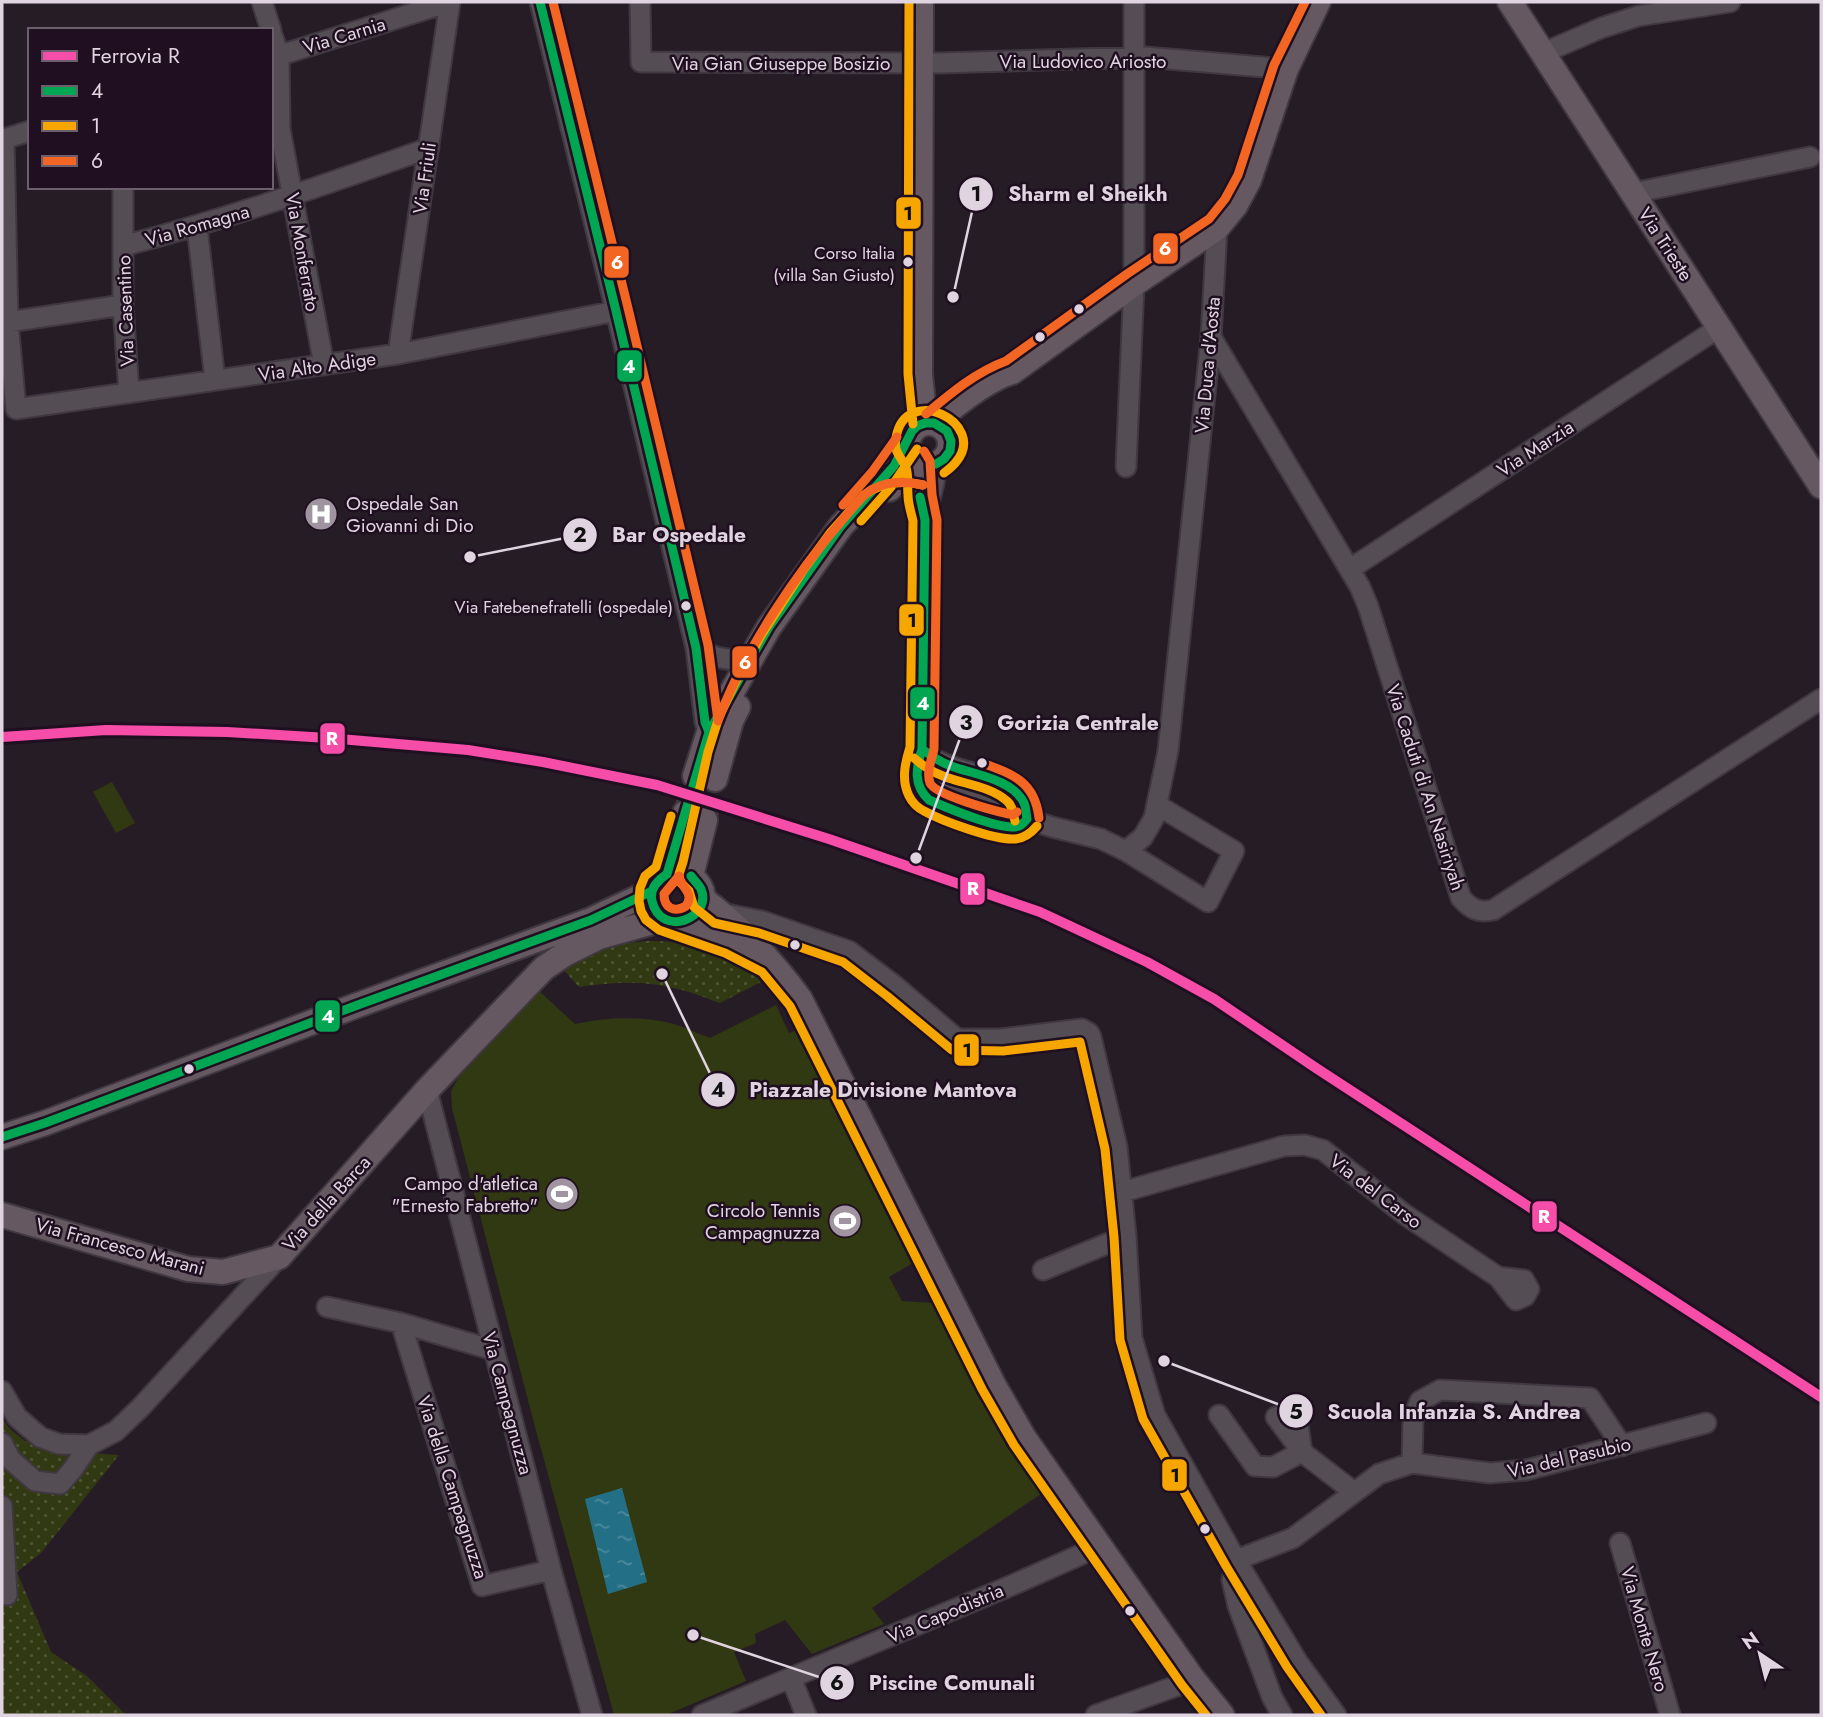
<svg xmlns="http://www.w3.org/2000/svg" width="1823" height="1717" viewBox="0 0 1823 1717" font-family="Jost,sans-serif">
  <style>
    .park { fill: url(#park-dots) }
    .pitch { fill: #313912 }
    .water { fill: url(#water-ripples) }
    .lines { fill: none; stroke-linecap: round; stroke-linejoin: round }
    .major-tunnel { stroke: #423842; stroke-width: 24; stroke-dasharray: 24 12; stroke-linecap: butt }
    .minor-casing { stroke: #403840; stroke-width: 23 }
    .major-casing { stroke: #403840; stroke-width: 28 }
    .minor { stroke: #544d54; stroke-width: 19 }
    .major { stroke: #665860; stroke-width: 24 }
    .bus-1-casing { stroke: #200f20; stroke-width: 14 }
    .bus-2-casing { stroke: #200f20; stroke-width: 14 }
    .bus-3-casing { stroke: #200f20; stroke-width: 14 }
    .bus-1 { stroke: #00a651; stroke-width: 9 }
    .bus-2 { stroke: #f7a600; stroke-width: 9 }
    .bus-3 { stroke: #f26522; stroke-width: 9 }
    .rail-1-casing { stroke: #200f20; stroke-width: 16 }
    .rail-1 { stroke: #f54da8; stroke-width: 10 }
    .bus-dot { fill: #e0d4e0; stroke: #200f20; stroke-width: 2.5 }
    .labels { text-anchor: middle; stroke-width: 5; stroke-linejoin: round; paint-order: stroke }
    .bus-label { font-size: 17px; fill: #e0d4e0; stroke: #200f20; text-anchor: end }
    .street-label { font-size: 19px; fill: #e0d4e0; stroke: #200f20 }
    .poi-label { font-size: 19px; fill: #e0d4e0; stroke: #200f20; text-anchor: end }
    .leader { fill: none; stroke: #e0d4e0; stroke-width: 2.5 }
    .callout-dot { fill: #e0d4e0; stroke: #200f20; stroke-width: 2.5 }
    .mark-label { font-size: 21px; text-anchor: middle; font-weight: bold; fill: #111 }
    .callout-label { font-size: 21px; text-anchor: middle; font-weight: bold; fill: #e0d4e0; stroke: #200f20; stroke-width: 5; stroke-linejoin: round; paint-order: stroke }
    .line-badge { stroke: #200f20; stroke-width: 2.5 }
    .badge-label { font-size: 19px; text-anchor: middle; font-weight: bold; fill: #fff }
    .pale-badge-label { font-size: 19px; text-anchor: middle; font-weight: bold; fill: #111 }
  </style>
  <defs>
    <pattern id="park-dots" width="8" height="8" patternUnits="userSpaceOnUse" patternTransform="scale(1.75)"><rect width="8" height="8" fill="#313912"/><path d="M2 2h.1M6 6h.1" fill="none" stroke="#4f5534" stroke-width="1.8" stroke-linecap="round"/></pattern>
    <pattern id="water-ripples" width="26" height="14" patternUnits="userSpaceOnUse" patternTransform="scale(1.75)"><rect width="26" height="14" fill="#237086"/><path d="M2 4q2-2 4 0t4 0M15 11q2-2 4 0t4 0" fill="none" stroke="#4d8a9c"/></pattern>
  </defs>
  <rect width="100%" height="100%" fill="#261c26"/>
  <!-- park -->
  <path class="park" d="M647,941C680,941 720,945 747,966C753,970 758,976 763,981L720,1003C706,998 692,992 678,989C645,980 612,982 579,987L562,968L588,954L613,945Z
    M2,1418L10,1429L25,1441L75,1452L119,1455L41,1553L17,1572L51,1652L87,1676L126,1715H2Z"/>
  <!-- pitch -->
  <path class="pitch" d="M112,782L135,823L116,833L93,792Z
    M538,990L575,1024C608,1017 641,1016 674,1024C686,1028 699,1034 710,1038L776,1005L789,1033L795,1031L913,1263L889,1277L902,1301L933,1303L1001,1436L1041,1494L872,1608L884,1624L812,1654L785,1620L755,1634L756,1643L734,1652L746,1681L666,1715H614L535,1427L452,1108L451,1091L458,1078Z"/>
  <!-- water -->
  <path class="water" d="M622,1488L647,1582L608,1594L585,1499Z"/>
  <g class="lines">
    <!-- major-tunnel -->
    <path class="major-tunnel" d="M685,813L695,776
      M705,820L715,779"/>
    <defs>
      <path id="minor" d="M262,2L271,30
        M540,2L616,311L696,648L705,722L709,732
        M640,2L641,62L940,63L1145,57L1286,69
        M271,32L279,55L280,129L324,365
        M1543,53L1601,28L1638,16L1730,2
        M271,58L449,2
        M30,131L4,139L8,322L16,409L398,354L616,311
        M123,187V305L129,393
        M1633,193L1810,157
        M197,227L215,380
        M123,246C227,219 327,184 429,148
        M8,322L123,305
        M1211,337L1360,587L1368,606L1461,898C1471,909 1478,913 1493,910L1821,699
        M398,354L450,2
        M918,463L920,497L925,520L922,761L933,780L944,788L1016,812L1026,807
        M1126,467L1134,284V2
        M926,515L934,483L936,464
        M1350,569L1720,327
        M696,648C713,659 731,661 750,659
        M922,749C947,779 1028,769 1027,819
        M919,757C915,774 914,789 929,800L1003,825L1016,827L1023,824L1027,819
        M1027,819L1052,827L1101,839L1126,851L1208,902L1234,851L1157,805
        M1126,851L1143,837L1154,818L1168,751L1211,337L1217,228
        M721,913L762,921L849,951L895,986L957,1039H1001L1082,1029L1089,1033L1091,1037L1117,1147L1126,1236L1132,1338L1155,1415L1236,1560L1297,1661L1336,1715
        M427,1090L551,1570L592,1715
        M1122,1192L1284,1146L1305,1145L1323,1150L1404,1214L1498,1277L1516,1300L1525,1296L1529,1289L1524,1280L1498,1277
        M1043,1270L1126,1236
        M327,1307L401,1323L493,1350
        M401,1323L482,1586L551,1570
        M2,1391L17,1417L40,1437L59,1444L89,1445L116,1431L141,1407L279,1257
        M1296,1412L1302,1452L1276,1417Z
        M1219,1415L1255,1466L1273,1467L1302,1452L1354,1492
        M2,1443L11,1460L35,1481L60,1484L73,1469L89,1445
        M1412,1463L1413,1419L1420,1401L1440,1390L1590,1398L1622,1446
        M2,1506L7,1595
        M1620,1543L1670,1715
        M791,1678L806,1715
        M702,1715L1010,1586L1089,1551L1098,1545
        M1096,1715L1182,1684L1192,1678
        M1282,1715L1272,1697L1238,1606L1232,1580L1236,1560L1293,1538L1379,1474L1412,1463L1490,1473L1526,1470L1706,1423"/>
      <path id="major" d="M921,2L920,374L925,423
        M1510,2L1821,486
        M908 444a21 21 0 1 1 42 0a21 21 0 1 1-42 0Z
        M934,423C954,406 987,379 1012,372L1134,284L1217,228L1235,206L1249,180L1286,69L1318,2
        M889,489L918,463
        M695,776L709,732L769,627L841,526L878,486L894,466L907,443
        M715,779L731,721L738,707
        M667,874L685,813
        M691,876L705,820
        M703,899C740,927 773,962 800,999L993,1384L1024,1438L1192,1678L1222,1715
        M677,923C682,921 689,920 693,917C719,898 689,858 662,876C658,880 654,884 653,890C649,902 655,911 664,919L730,942L753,954
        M2,1137L45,1123L355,1006L591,920L652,891
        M2,1215L188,1269L223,1272L279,1257L427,1090L544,968L565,954L599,937L664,919"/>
    </defs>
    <!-- minor casing -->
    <use href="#minor" class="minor-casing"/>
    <!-- major casing -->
    <use href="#major" class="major-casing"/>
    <!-- minor -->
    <use href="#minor" class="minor"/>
    <!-- major -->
    <use href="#major" class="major"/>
    <defs>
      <path id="bus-1" d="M540,2L616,311L696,648L705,722L709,732
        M920,497L925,520L922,749C916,768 913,785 929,800C948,808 994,828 1013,827C1020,827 1023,824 1027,819
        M922,749C931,756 940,762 951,766C972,774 1013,779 1024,803C1026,807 1026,814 1027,819
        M667,874L709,732L769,627L841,526L894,466L912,431L917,426L925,423H934L947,431L951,441L950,451L944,459L936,464
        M667,874C658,880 649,889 652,901C661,939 713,918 701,889C699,885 694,880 691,876
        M2,1137L45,1123L355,1006L591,920L652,891"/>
      <path id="bus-2" d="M909,2L908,374L913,424
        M944,473C948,470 953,466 956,462C989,423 905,382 896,438C893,452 901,456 906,468C909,475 907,487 908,495C908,504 911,512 913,521L910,747C905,763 901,780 909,796C912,802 918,808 924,811C942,821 994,840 1014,839C1024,839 1031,833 1037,826
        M923,485C902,480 882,482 864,495L831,532L804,569L762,634L735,683L719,717L708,752L683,862L679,874L680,882L689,891L694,907L714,923L759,933L843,962L887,996L952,1050L1003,1051L1080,1042L1105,1149L1114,1237L1120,1340L1143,1419L1226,1566L1287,1667L1321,1715
        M861,521L891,487L917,449
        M914,758C923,766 932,772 943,776C963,784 990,786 1007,801C1013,806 1013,814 1015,821
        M671,816L656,867L645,876L640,888L639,901L641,911L646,920L659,930L725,953L762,972L790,1006L982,1389L1014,1445L1182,1685L1206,1715"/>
      <path id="bus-3" d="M553,2L628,308L708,645L718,721C743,652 797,572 845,517C853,508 860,497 871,490C887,481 906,481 923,485
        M926,414C951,393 976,372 1006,361L1127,274L1209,219L1225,199L1238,175L1274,65L1305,2
        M924,451L930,461L932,495L937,520L934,749C932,759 926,772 930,783C935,795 995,811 1009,814L1013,815L1017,812
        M843,505L872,472L897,437
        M982,763C1013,774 1035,782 1039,818
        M679,876C681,888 695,893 686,906C674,913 664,908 664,894Z"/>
    </defs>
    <!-- bus-1 casing -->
    <use href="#bus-1" class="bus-1-casing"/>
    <!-- bus-2 casing -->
    <use href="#bus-2" class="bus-2-casing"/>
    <!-- bus-3 casing -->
    <use href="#bus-3" class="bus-3-casing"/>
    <!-- bus-1 -->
    <use href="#bus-1" class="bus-1"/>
    <!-- bus-2 -->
    <use href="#bus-2" class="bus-2"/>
    <!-- bus-3 -->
    <use href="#bus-3" class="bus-3"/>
    <defs>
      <path id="rail-1" d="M2,737L106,730L227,732L328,738L468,750L543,762L657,785L829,839L1040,912L1147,962L1214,999L1316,1068L1821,1397"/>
    </defs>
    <!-- rail-1 casing -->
    <use href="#rail-1" class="rail-1-casing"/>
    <!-- rail-1 -->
    <use href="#rail-1" class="rail-1"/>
  </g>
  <!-- icons -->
  <defs>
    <symbol id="hospital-disc" viewBox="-11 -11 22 22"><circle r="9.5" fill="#9f949f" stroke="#200f20"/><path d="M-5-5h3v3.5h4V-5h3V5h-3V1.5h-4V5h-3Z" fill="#fff"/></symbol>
    <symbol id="stadium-disc" viewBox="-11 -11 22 22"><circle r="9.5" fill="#9f949f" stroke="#200f20"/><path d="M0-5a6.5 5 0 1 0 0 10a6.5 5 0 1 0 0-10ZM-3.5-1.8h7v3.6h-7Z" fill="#fff"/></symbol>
  </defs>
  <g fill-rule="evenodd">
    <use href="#hospital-disc" x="302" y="495" width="38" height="38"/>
    <use href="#stadium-disc" x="543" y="1175" width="38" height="38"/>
    <use href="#stadium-disc" x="826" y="1202" width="38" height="38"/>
  </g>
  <!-- markers -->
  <g class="bus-dot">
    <circle cx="908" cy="262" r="6"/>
    <circle cx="1079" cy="309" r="6"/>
    <circle cx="1040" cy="337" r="6"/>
    <circle cx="686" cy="606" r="6"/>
    <circle cx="982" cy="763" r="6"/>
    <circle cx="795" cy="945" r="6"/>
    <circle cx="189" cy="1069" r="6"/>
    <circle cx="1205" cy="1529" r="6"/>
    <circle cx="1130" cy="1611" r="6"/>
  </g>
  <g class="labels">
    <!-- bus labels -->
    <g class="bus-label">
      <text x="895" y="259">Corso Italia<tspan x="895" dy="22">(villa San Giusto)</tspan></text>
      <text x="673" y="613">Via Fatebenefratelli (ospedale)</text>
    </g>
    <!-- street labels -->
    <g class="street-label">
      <text transform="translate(344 35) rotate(-17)" y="7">Via Carnia</text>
      <text x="1083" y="68">Via Ludovico Ariosto</text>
      <text x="781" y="70">Via Gian Giuseppe Bosizio</text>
      <text transform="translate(424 178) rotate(-82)" y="7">Via Friuli</text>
      <text transform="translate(197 225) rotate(-16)" y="7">Via Romagna</text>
      <text transform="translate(1666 244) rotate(57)" y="7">Via Trieste</text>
      <text transform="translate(303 252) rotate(80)" y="7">Via Monferrato</text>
      <text transform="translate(125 311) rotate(-92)" y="7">Via Casentino</text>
      <text transform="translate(1207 365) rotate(-85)" y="7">Via Duca d'Aosta</text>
      <text transform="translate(317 366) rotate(-8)" y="7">Via Alto Adige</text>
      <text transform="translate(1535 448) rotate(-33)" y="7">Via Marzia</text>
      <text transform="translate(1426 787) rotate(72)" y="7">Via Caduti di An Nasiriyah</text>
      <text transform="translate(1376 1191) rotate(37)" y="7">Via del Carso</text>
      <text transform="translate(326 1203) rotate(-48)" y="7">Via della Barca</text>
      <text transform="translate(120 1246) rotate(15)" y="7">Via Francesco Marani</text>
      <text transform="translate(508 1403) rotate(75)" y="7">Via Campagnuzza</text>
      <text transform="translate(1569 1457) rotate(-13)" y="7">Via del Pasubio</text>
      <text transform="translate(453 1487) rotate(72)" y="7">Via della Campagnuzza</text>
      <text transform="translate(945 1613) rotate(-23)" y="7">Via Capodistria</text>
      <text transform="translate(1645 1629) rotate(74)" y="7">Via Monte Nero</text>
    </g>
    <!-- poi labels -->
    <g class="poi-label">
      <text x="346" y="510" text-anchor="start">Ospedale San<tspan x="346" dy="22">Giovanni di Dio</tspan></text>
      <text x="538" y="1190">Campo d'atletica<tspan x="538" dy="22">"Ernesto Fabretto"</tspan></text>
      <text x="820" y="1217">Circolo Tennis<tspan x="820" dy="22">Campagnuzza</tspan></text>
    </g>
  </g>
  <!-- callouts -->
  <path class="leader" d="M953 297L976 194M470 557L580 535M916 858L966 722M662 974L718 1090M1164 1361L1296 1411M693 1635L837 1683"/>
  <g class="callout-dot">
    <circle cx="953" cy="297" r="7"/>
    <circle cx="470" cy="557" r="7"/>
    <circle cx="916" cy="858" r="7"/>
    <circle cx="662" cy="974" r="7"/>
    <circle cx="1164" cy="1361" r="7"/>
    <circle cx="693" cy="1635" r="7"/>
    <circle cx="976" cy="194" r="18"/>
    <circle cx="580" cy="535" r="18"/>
    <circle cx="966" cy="722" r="18"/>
    <circle cx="718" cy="1090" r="18"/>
    <circle cx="1296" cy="1411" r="18"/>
    <circle cx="837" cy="1683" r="18"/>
  </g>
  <g class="mark-label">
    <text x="976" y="201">1</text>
    <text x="580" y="542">2</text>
    <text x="966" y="730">3</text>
    <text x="718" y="1097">4</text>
    <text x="1296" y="1419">5</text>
    <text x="837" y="1690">6</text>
  </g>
  <g class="callout-label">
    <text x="1088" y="201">Sharm el Sheikh</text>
    <text x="679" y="542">Bar Ospedale</text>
    <text x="1078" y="730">Gorizia Centrale</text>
    <text x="883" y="1097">Piazzale Divisione Mantova</text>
    <text x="1454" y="1419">Scuola Infanzia S. Andrea</text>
    <text x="952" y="1690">Piscine Comunali</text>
  </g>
  <g class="line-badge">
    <rect x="895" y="196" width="27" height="34" rx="7" fill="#f7a600"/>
    <rect x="1152" y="232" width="27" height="33" rx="7" fill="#f26522"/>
    <rect x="603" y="245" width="27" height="34" rx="7" fill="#f26522"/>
    <rect x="616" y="349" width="27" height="34" rx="7" fill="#00a651"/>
    <rect x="898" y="603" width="27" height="34" rx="7" fill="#f7a600"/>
    <rect x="731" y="645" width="27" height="34" rx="7" fill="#f26522"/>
    <rect x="909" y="686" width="27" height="34" rx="7" fill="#00a651"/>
    <rect x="319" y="722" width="27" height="33" rx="7" fill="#f54da8"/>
    <rect x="959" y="872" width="27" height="34" rx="7" fill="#f54da8"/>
    <rect x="314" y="999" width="27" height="34" rx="7" fill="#00a651"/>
    <rect x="953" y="1033" width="27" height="34" rx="7" fill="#f7a600"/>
    <rect x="1531" y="1200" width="27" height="33" rx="7" fill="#f54da8"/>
    <rect x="1161" y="1458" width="27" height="34" rx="7" fill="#f7a600"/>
  </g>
  <g class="badge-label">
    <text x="1165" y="255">6</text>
    <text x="617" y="269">6</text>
    <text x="629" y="373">4</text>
    <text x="745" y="669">6</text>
    <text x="923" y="710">4</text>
    <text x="332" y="745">R</text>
    <text x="973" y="895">R</text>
    <text x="328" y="1023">4</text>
    <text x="1544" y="1223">R</text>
  </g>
  <g class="pale-badge-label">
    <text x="908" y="220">1</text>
    <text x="912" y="627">1</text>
    <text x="967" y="1057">1</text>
    <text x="1175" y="1482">1</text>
  </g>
  <!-- border -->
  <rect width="1823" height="1717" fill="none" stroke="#e0d4e0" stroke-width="7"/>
  <!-- legend -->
  <rect x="28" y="28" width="245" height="161" fill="#200f20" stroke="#6d5e6d" stroke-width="2"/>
  <rect x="42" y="51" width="35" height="10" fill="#f54da8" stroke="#6d5e6d" stroke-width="2"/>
  <text x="91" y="63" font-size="21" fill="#e0d4e0">Ferrovia R</text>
  <rect x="42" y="86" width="35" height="10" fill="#00a651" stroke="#6d5e6d" stroke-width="2"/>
  <text x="91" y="98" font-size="21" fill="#e0d4e0">4</text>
  <rect x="42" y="121" width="35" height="10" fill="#f7a600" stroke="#6d5e6d" stroke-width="2"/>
  <text x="91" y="133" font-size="21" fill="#e0d4e0">1</text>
  <rect x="42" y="156" width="35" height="10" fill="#f26522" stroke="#6d5e6d" stroke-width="2"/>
  <text x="91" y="168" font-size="21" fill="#e0d4e0">6</text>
  <!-- north arrow -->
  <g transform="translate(1760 1654) rotate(325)" stroke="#200f20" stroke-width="5" paint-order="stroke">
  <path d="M0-5L12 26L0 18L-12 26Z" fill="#e0d4e0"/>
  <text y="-10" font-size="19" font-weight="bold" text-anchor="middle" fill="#e0d4e0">N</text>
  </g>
</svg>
